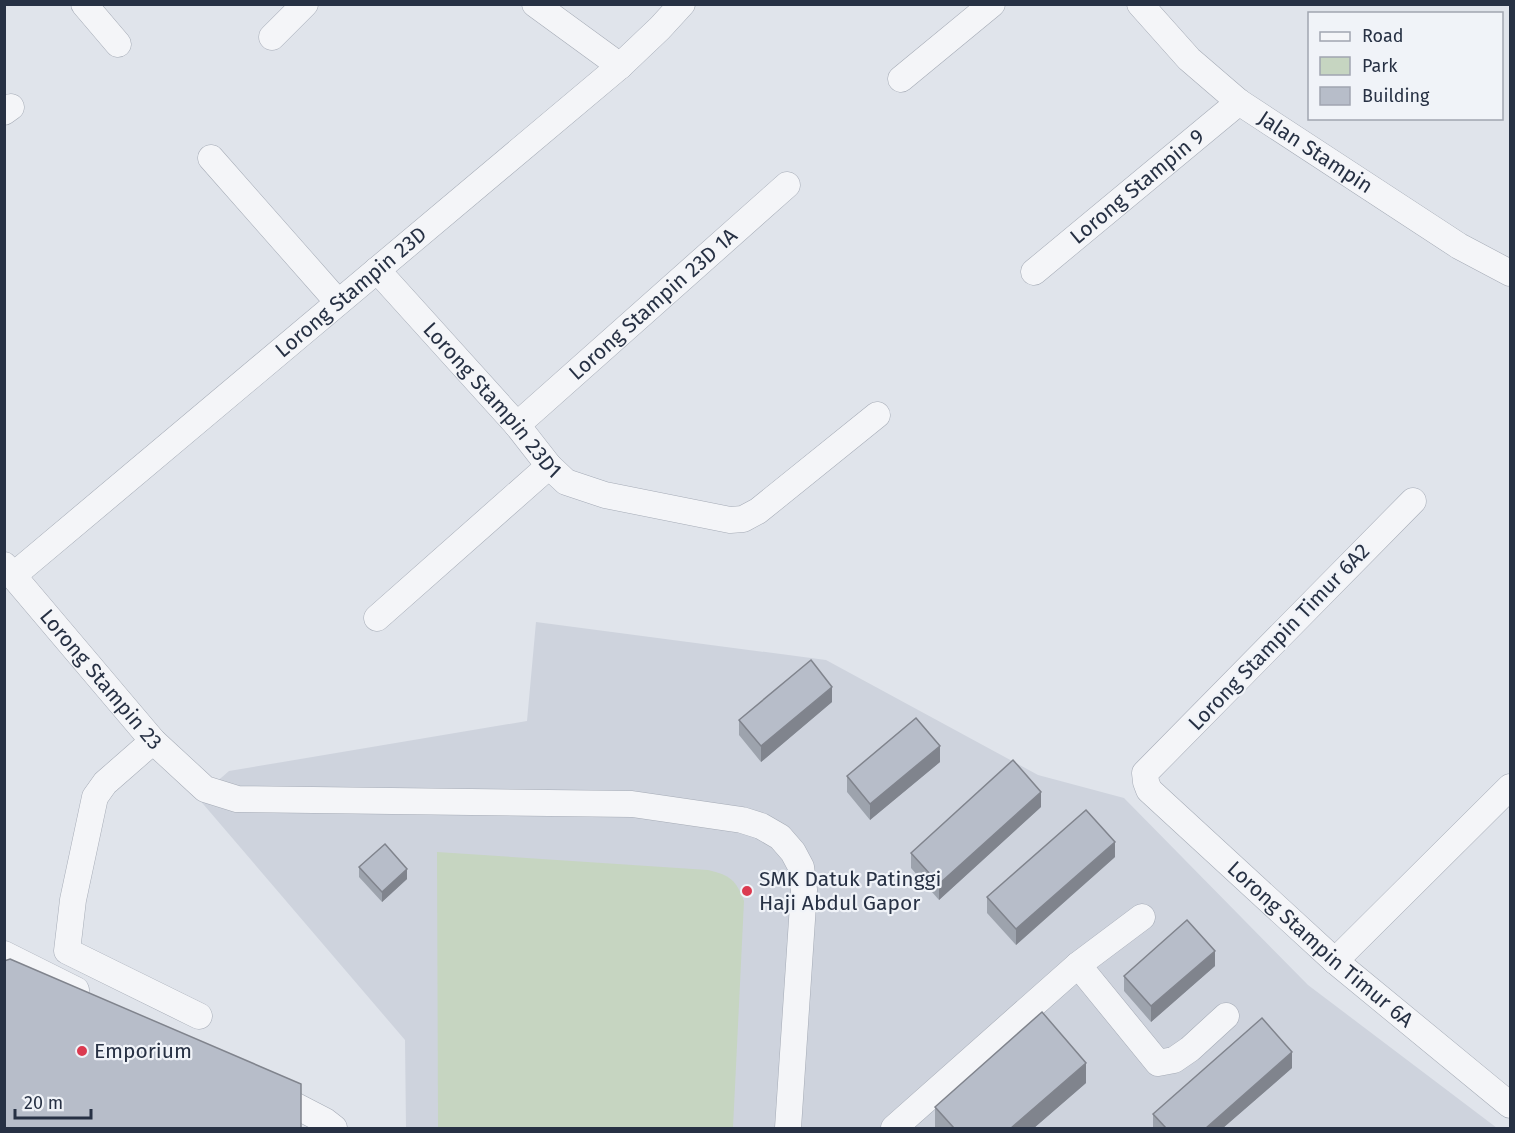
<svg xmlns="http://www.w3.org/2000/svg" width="1515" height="1133" viewBox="0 0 1515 1133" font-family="'Fira Sans',sans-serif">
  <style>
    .built { fill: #ced3dd }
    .green { fill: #c6d5c1 }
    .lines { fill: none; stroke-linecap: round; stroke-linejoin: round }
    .minor-casing { stroke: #a5abb6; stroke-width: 27 }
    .minor { stroke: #f4f5f8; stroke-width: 26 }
    .wall { fill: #9da3ad }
    .shaded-wall { fill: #80848d }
    .building { fill: #b7bdc9; stroke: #80848d; stroke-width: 1.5 }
    .poi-dot { fill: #db3a50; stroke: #f0f3f8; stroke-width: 2 }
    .labels { text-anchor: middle; stroke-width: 4.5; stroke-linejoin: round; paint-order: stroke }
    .street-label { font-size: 21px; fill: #273144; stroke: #f0f3f8 }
    .poi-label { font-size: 21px; fill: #273144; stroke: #f0f3f8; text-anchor: start }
  </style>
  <rect width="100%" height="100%" fill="#e0e4eb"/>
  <!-- built -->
  <path class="built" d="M536,622L826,660L1038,775L1124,798L1308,985L1497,1128H406L405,1040L198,798L229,771L527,721Z"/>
  <!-- green -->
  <path class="green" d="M437,852L708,870C730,875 736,880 744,901L733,1128H438Z"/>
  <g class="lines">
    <defs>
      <g id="minor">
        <path d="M84,4L118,44"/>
        <path d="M535,4L620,66"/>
        <path id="s1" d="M1140,4L1189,59L1239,102L1459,246L1510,273"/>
        <path d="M272,37L305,4"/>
        <path d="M901,79L992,4"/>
        <path d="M4,112L11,107"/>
        <path d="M211,158L337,301"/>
        <path id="s2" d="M377,270L517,425L549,466L566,482L605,495L730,520L743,519L758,511L877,415"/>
        <path id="s3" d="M1034,272L1239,102"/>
        <path id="s4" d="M517,425L787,185"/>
        <path id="s5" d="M1413,501L1145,773L1146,782L1149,790L1335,961L1510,1105"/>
        <path id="s6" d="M4,565L153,741L205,789L237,799L632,804L742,820L761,826L780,837L793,852L801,867L804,890L788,1128"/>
        <path id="s7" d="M14,575L620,66L660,28L682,4"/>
        <path d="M377,618L549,466"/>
        <path d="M153,741L105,783L95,797L73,900L67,951L199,1016"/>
        <path d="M4,954L76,990"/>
        <path d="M1335,961L1510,787"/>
        <path d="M1078,965L1158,1063L1174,1060L1190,1049L1226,1016"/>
        <path d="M271,1093L325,1121L334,1128"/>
        <path d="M894,1128L1078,965L1142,917"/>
      </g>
    </defs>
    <!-- minor casing -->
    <use href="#minor" class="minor-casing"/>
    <!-- minor -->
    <use href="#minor" class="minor"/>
  </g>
  <!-- wall -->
  <path class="wall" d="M832,702L761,762L739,735V720Z
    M940,762L870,820L847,792V776Z
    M1041,807L939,900L911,868V853Z
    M1115,857L1016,945L987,913V897Z
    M359,867L407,879L382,902L359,877Z
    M1215,966L1151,1022L1124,991V976Z
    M1292,1068L1223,1128H1153V1114Z
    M1086,1083L1034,1128H937L935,1127V1107Z"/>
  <!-- shaded-wall -->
  <path class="shaded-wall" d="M832,687V702L761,762V746Z
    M940,746V762L870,820V804Z
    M1041,792V807L939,900V884Z
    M1115,842V857L1016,945V929Z
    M407,869V879L382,902V892Z
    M1215,951V966L1151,1022V1006Z
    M1292,1052V1068L1223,1128H1206Z
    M1086,1063V1083L1034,1128H1011Z"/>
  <!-- building -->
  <path class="building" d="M811,660L832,687L761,746L739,720Z
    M916,718L940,746L870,804L847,776Z
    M1013,760L1041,792L939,884L911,853Z
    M1086,810L1115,842L1016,929L987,897Z
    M385,844L407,869L382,892L359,867Z
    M1187,920L1215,951L1151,1006L1124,976Z
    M10,959L301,1084V1128H4V961Z
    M1042,1012L1086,1063L1011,1128H954L935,1107Z
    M1262,1018L1292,1052L1206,1128H1166L1153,1114Z"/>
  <!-- markers -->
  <g class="poi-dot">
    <circle cx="747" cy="891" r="6"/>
    <circle cx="82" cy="1051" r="6"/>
  </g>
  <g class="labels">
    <!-- street labels -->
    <g class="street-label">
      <text dy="7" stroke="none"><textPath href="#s1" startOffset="231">Jalan Stampin</textPath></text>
      <text dy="7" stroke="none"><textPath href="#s3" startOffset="134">Lorong Stampin 9</textPath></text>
      <text dy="7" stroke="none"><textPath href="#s7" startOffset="440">Lorong Stampin 23D</textPath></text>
      <text dy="7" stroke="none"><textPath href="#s4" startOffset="182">Lorong Stampin 23D 1A</textPath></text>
      <text dy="7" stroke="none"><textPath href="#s2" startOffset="174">Lorong Stampin 23D1</textPath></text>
      <text transform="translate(1279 637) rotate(-46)" y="7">Lorong Stampin Timur 6A2</text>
      <text dy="7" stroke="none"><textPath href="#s6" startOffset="150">Lorong Stampin 23</textPath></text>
      <text dy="7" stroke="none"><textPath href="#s5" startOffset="630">Lorong Stampin Timur 6A</textPath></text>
    </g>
    <!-- poi labels -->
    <g class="poi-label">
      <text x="759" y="886">SMK Datuk Patinggi<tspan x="759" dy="24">Haji Abdul Gapor</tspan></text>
      <text x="94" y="1058">Emporium</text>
    </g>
  </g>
  <!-- border -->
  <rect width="1515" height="1133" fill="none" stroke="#273144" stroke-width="12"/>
  <!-- legend -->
  <rect x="1308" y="12" width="195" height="108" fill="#f0f3f8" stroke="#a0a5b0" stroke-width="1.5"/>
  <rect x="1320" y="32" width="30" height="9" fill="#f4f5f8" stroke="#a0a5b0" stroke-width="1.5"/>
  <text x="1362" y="42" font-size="18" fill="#273144">Road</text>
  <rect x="1320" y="57" width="30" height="18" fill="#c6d5c1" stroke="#a0a5b0" stroke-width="1.5"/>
  <text x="1362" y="72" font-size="18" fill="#273144">Park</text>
  <rect x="1320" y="87" width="30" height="18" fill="#b7bdc9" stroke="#a0a5b0" stroke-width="1.5"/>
  <text x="1362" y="102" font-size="18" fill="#273144">Building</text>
  <!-- scale -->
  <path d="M15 1109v9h76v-9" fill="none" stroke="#273144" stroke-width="3"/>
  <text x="24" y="1109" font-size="18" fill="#273144" stroke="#f0f3f8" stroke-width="4.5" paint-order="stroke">20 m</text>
</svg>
